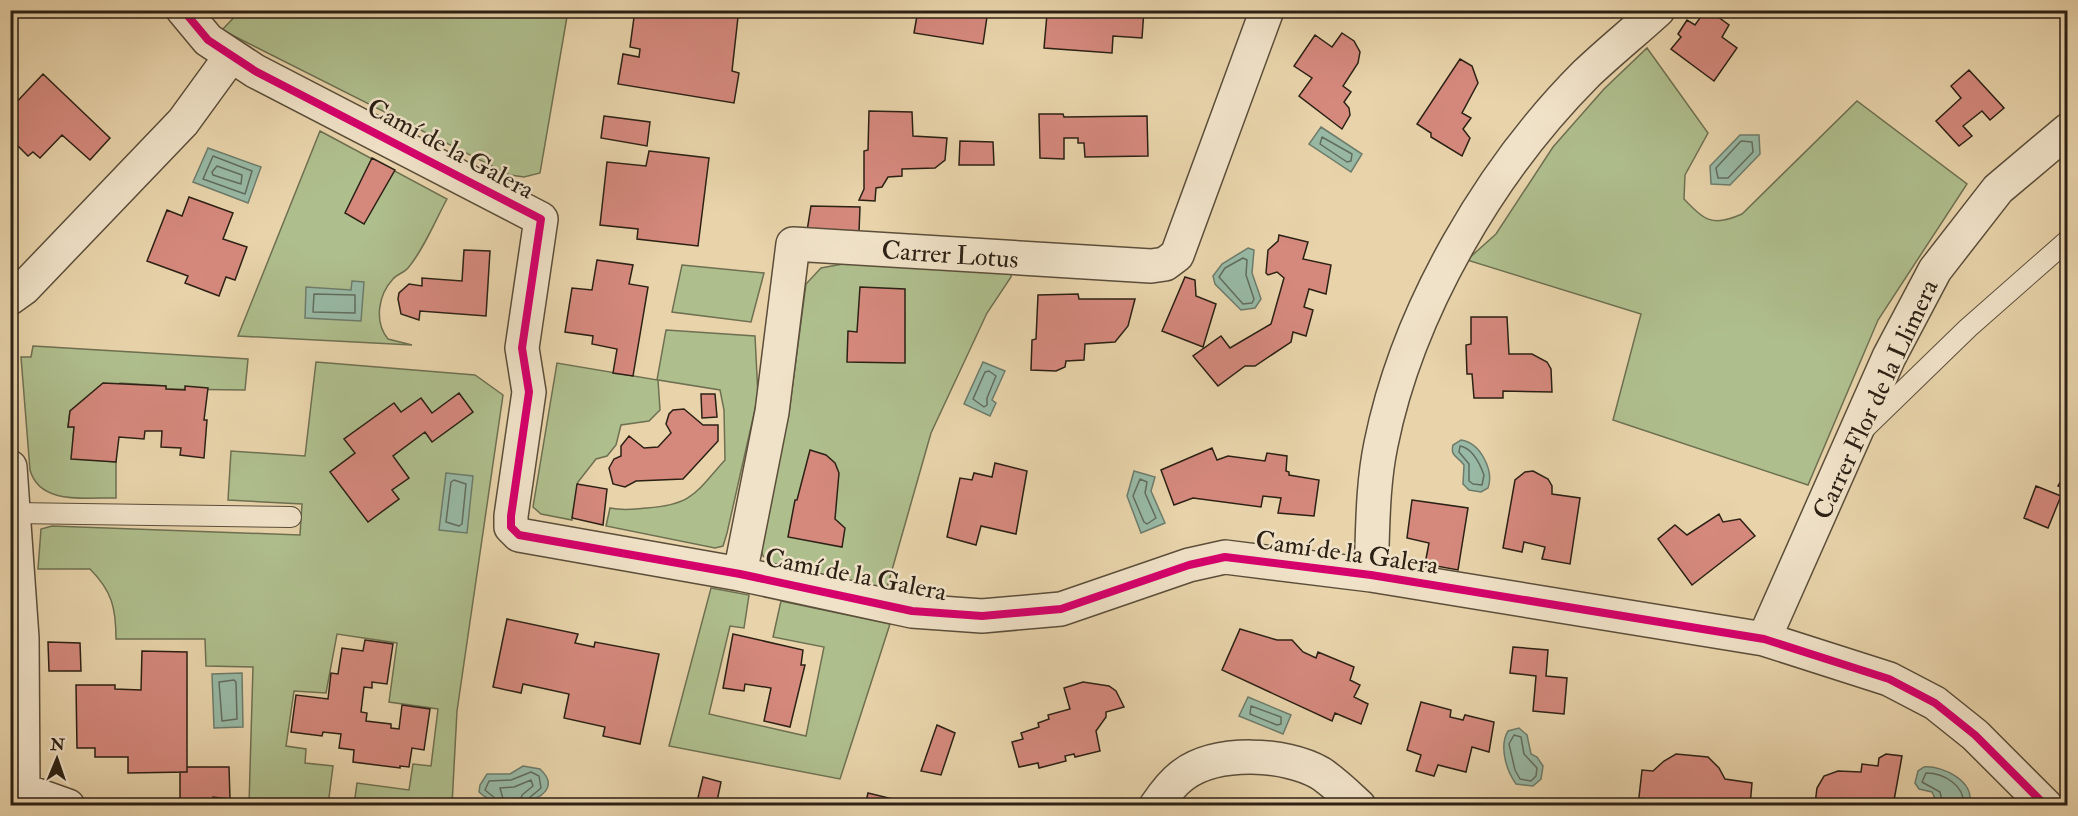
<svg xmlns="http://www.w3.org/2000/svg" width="2078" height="816" viewBox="0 0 2078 816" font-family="'IM FELL Double Pica',serif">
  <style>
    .green { fill: #afbe8d; stroke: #6e7051; stroke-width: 1.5 }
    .water { fill: #98b9a5; stroke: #6d7c6b; stroke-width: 1.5 }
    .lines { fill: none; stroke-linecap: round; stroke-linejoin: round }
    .shore { stroke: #626d5d; stroke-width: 1.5 }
    .building { fill: #d5897d; stroke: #2c2115; stroke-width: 1.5 }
    .lane-casing { stroke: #5b4e3a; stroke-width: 22 }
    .street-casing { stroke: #5b4e3a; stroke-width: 36 }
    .lane { stroke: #f0e2c8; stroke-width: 20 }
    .street { stroke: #f0e2c8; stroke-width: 33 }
    .cycleway-casing { stroke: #f0e2c8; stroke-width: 11 }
    .cycleway { stroke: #d6006c; stroke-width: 8 }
    .labels { text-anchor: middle; stroke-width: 5; stroke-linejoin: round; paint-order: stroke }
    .street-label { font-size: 26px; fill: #2c2115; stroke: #f0e2c8 }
  </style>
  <rect width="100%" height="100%" fill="#e8d3aa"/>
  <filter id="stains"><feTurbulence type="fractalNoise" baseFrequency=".00333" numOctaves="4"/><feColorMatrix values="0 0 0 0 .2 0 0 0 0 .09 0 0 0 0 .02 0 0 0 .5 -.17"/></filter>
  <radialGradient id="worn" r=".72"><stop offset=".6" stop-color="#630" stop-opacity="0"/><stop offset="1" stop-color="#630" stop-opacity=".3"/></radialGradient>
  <!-- green -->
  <path class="green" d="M240,11H568L540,173L524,177L510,175L222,30Z
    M1647,48L1708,133L1685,175L1684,199C1705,221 1713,227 1742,214L1857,101L1967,184L1878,320L1808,485L1613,420L1641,314L1467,260L1496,234L1553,147L1604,89Z
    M320,131L447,199C435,221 424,249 408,268C404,273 397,274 393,279C378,295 374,322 388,339L412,345L238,336Z
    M848,263L1011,271V277L987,313L931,433L886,591L775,564L763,556L760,546L789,412L806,284L821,268Z
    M682,265L764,273L751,322L672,312Z
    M666,330L755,336L758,396L727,533L723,546L715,548L606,526L610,508C624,511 633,509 647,508C693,505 696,492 725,460L724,410L720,390L658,380L660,410L649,421L621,425L616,445L607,456L596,459L578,482L572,520L541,514L533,507L557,363L657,380Z
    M33,346L248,359L245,390L166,389V386L120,383L70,411L68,427H74L72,458L116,462V498C88,497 40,506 30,470L21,357H31Z
    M316,362L475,375L503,395L457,711L452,805H354L357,783L409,790L413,764L431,766L438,709L389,702L397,643L337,634L326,693L294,691L286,746L306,749L305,763L333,766L328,805H249L253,667L206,666L205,639H116C116,608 112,591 90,569H38L41,529L52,526L300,535L302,504L228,500L231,451L305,456Z
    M711,588L749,595L744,628L730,626L709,714L806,736L824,647L773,637L781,601L890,624L840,779L669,746Z"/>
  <!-- water -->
  <path class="water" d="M1321,127L1362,154L1351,172L1309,144Z
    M1740,135H1759L1760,154L1730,185L1711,184L1710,166Z
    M208,148L261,167L248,203L193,182Z
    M1248,248L1254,250L1252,273L1261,299L1255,308L1241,310L1215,284L1213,276L1222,264Z
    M352,281L364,282L361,321L305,318L306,287L351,290Z
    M983,362L1005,371L992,400L996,403L990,416L964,404Z
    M1461,440C1481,443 1494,471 1488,488L1481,492L1469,490L1463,484L1464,465C1458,456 1450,457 1453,445Z
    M1134,471L1155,477L1151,491L1165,523L1141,533L1127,496Z
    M446,473L473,476L467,533L439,530Z
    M242,673L243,727L214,728L212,674Z
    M1248,697L1291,715L1283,734L1239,716Z
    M1519,728L1527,735L1531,754L1537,757L1543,766L1541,779L1533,786L1516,784C1506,770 1499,746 1508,731Z
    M523,766L540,769C572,798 502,816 479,792L480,785L487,774H510Z
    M1924,767C1942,765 1977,782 1969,805H1938L1932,792L1919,789L1915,783L1918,771Z"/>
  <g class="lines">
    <!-- shore -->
    <path class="shore" d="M1322,137L1352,154L1351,161L1347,162L1320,144Z
      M1741,141L1752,142L1753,152L1728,178H1718L1716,168Z
      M213,156L252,171L245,194L203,179Z
      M217,166L242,175L241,184L213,175L212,172Z
      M1243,258L1247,260L1246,275L1254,299L1252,303L1243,304L1219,277L1225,268Z
      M314,294L355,295V313L313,312Z
      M989,371L996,376L987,398V405L984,407L973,399L985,372Z
      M1460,446C1472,448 1480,464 1484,475L1482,485L1473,484L1469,481V464L1459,452Z
      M1140,479L1147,482L1145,493L1156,518L1147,524L1144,522L1133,496Z
      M454,480L466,484L462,524L459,526L446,522L451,482Z
      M234,680L236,682L237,719L222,721L219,682Z
      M1251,706L1281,717V724L1277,725L1250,714Z
      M1514,735L1521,737L1524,754L1537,768L1536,776L1531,781L1520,779L1515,770L1509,744Z
      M497,806L496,799L485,790L489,781L511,780L531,772L539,776L541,788L528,799L526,806
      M505,806L500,788L514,787L531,780L533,786L522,795L519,806
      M1943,806L1940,792L1922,782L1926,773C1944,773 1966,786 1963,806"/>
  </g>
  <!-- building -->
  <path class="building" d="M635,10H695L738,17L732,71L739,73L734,103L618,84L623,54L639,57L640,49L630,47Z
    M918,10H988L983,44L914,33Z
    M1069,10H1144L1142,38L1113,36L1112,53L1044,48L1047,14L1069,16Z
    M1710,11L1729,25L1722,37L1737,48L1714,81L1671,49L1681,37L1678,34L1687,20L1695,25L1702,15Z
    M1342,33L1354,41L1360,52L1358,63L1343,86L1351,92L1344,102L1349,108L1350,115L1342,129L1299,96L1312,78L1294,66L1315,35L1332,47Z
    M1460,59L1472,66L1478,83L1462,113L1471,118L1463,129L1470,138L1462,156L1431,137V133L1417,124Z
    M1969,70L2004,108L1990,120L1982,111L1963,126L1972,136L1959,146L1936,121L1961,98L1951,86Z
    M43,74L110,138L90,160L62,135L40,158L33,152L28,156L16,144L10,150V109Z
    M869,111L912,112L913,136L947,138L945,160L935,168L902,169V176L888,177L882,187L876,188L875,201L859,200L864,189V151L868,150Z
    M1039,114H1063L1064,117L1147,116L1148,156L1085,157L1084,143H1078V138H1064V159L1040,158Z
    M604,116L650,122L647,146L601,138Z
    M960,141L993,142L994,165H959Z
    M649,151L709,158L698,246L637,239L638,229L600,225L607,162L646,166Z
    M372,158L395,170L364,224L345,213Z
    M189,197L233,213L223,239L247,247L235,280L226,277L219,296L185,283L188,276L147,261L167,210L182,216Z
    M811,206L860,207L859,232L807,231Z
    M1279,235L1308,242L1303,259L1331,265L1326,294L1309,289L1304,307L1313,310L1306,336L1293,332L1291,342L1255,366H1245L1218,386L1193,356L1221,336L1230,348L1271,324L1284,278L1277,272L1268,275L1266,273L1268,250L1278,241Z
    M464,250L490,251L486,316L420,311L419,320L401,314L398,299L399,293L409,284L422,286V278L462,281Z
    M597,260L633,265L629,284L648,287L633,376L613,373L617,349L592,344L593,336L565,332L572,288L592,290Z
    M1185,277L1195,280L1196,296L1216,304L1203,347L1162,331Z
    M860,287L905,289V363L847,362L848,331L857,332Z
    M1078,294L1079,299H1135L1128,326L1115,342L1085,344L1084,360L1066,361L1065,367L1056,371L1031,370L1032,340L1036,339L1038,295Z
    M1471,317H1507L1509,354H1532L1547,362L1551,369L1552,392L1503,391V398H1474L1472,374H1467L1466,345L1471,344Z
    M103,383L166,386V389L185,390V386L208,388L204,420H207L204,458L180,455L181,448L161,447L162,431H145L144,439L119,437L116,462L71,459L74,427H68L70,411Z
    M459,393L473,412L432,442L425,432L393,456L409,478L392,490L399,499L368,522L330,472L355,453L344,439L394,403L401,412L421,398L432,413Z
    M701,394H715L717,417L702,418Z
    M684,409L703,425H718V441L683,479L636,481L625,487L613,484L609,468L614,459L621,456V446L629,436L644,448L658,447L671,433L666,424L669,414L673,410Z
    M1212,448L1217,460L1228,456L1265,461L1267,453L1287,456L1286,471L1289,472V475L1319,480L1314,516L1278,513L1281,498L1263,496L1261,507L1193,498L1174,505L1161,470Z
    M810,450L826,455L835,463L839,473L835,519L845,528L842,547L788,537L795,500H797Z
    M995,463L1027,471L1016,534L981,526L976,545L947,537L960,478L972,480L974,473L992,477Z
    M2068,469V490L2058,486Z
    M1533,471L1548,479L1552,486V494L1580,498L1570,564L1542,559L1545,547L1524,542L1522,552L1503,548L1515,480L1525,472Z
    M577,484L607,489L603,525L572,518Z
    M2036,486L2061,496L2048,528L2024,518Z
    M1412,500L1468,508L1458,570L1425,564L1429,543L1407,538Z
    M1719,514L1723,522L1740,519L1755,536L1692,585L1658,539L1675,525L1687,535Z
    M507,619L578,634L575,643L594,647L595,642L659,654L640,744L603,736L605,727L564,718L569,694L523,684L521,693L493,687Z
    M1240,629L1277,640H1292L1303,652L1316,658L1318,652L1354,667L1350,680L1360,685L1354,697L1368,704L1361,724L1335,713L1332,721L1222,670Z
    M733,634L803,650L801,665H805L790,727L764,721L771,688L745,684L744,691L723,688Z
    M365,640L393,644L387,684L372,682V688L364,687L361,712L367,713L366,721L391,724V728L399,729L402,705L430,709L424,750L412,748L409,767L400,766V768L353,762L354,750L339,748L341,734L323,732L322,736L291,732L296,695L328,699L331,673L338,674L342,648L363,651Z
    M48,642L80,643L81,671H49Z
    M1513,647L1548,650L1546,676L1567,678L1564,714L1533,711L1536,676L1510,673Z
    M142,651L187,652V772L128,773V757H95V748H77L76,685H115V689L141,690Z
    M1083,682L1109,686L1116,691L1124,707L1106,712V717L1096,731L1100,751L1075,757L1074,754L1065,756L1066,761L1039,768L1038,763L1019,767L1012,742L1023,739L1021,733L1039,727L1038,723L1049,719L1048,715L1070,709L1064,688Z
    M1421,702L1451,710L1450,717L1463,720L1465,715L1494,722L1489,752L1472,747L1466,772L1438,765L1434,776L1416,771L1421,755L1407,750Z
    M937,725L955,733L941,775L921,771Z
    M1676,754L1708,757L1719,768L1725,779L1752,783L1750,806H1638L1642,770L1653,771L1664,761Z
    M1886,754L1902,756L1893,806L1815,804L1817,788L1824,776L1838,771L1861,772L1862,764L1878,766L1879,758Z
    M187,767H229L230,799L213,797V805L180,806V772H187Z
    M703,777L721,782L716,806H696Z
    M868,793L897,800L896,806H865Z"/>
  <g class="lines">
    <defs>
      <path id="lane" d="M1865,428L1968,328L2068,240
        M13,513L291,517"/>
      <path id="street" d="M183,10L208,40L255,71L541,219L522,348L529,392L511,516V527L519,535L740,574L912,611L982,616L1061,609L1189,565L1225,557L1371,575L1764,639L1889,679L1935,703L1975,735L2046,806
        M10,298L24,288L183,122L231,56
        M10,467L22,638L23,790L20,806
        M740,574L772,412L793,244L1151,266L1165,264L1177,255L1267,10
        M1371,575C1373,531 1372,487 1381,444C1408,310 1491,169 1586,74C1609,52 1634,32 1658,10
        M1764,639L1889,357L1935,270L1998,189L2068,130
        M23,790L68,806
        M1156,806C1164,794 1172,783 1183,775C1217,750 1285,753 1320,773C1334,782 1346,794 1359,806"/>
    </defs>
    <!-- lane casing -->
    <use href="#lane" class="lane-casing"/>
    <!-- street casing -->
    <use href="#street" class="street-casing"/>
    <!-- lane -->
    <use href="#lane" class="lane"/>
    <!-- street -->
    <use href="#street" class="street"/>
    <defs>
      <path id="cycleway" d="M183,10L208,40L255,71L541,219L522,348L529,392L511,516V527L519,535L740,574L912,611L982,616L1061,609L1189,565L1225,557L1371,575L1764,639L1889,679L1935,703L1975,735L2046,806"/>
    </defs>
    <!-- cycleway casing -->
    <use href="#cycleway" class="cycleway-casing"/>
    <!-- cycleway -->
    <use href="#cycleway" class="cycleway"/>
  </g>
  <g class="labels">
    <!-- street labels -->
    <g class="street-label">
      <text transform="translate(451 148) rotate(28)" y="9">Camí de la Galera</text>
      <text transform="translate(950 254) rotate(4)" y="9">Carrer Lotus</text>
      <text transform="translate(1875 399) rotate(-65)" y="9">Carrer Flor de la Llimera</text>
      <text transform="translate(1347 552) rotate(8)" y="9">Camí de la Galera</text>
      <text transform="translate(856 574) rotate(11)" y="9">Camí de la Galera</text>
    </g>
  </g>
  <!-- margin -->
  <rect width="2078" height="816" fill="none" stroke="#e8d3aa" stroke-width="36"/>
  <rect x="12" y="12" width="2054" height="792" fill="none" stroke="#2c2115" stroke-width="3"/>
  <rect x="18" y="18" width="2042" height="780" fill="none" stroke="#2c2115" stroke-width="1.5"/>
  <!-- north arrow -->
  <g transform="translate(57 759) rotate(2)" stroke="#f0e2c8" stroke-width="4.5" paint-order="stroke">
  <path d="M0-4.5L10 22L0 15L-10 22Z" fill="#2c2115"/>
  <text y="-9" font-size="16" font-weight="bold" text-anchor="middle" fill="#2c2115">N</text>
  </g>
  <rect width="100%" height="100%" filter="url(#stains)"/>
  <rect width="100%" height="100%" fill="url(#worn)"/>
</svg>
